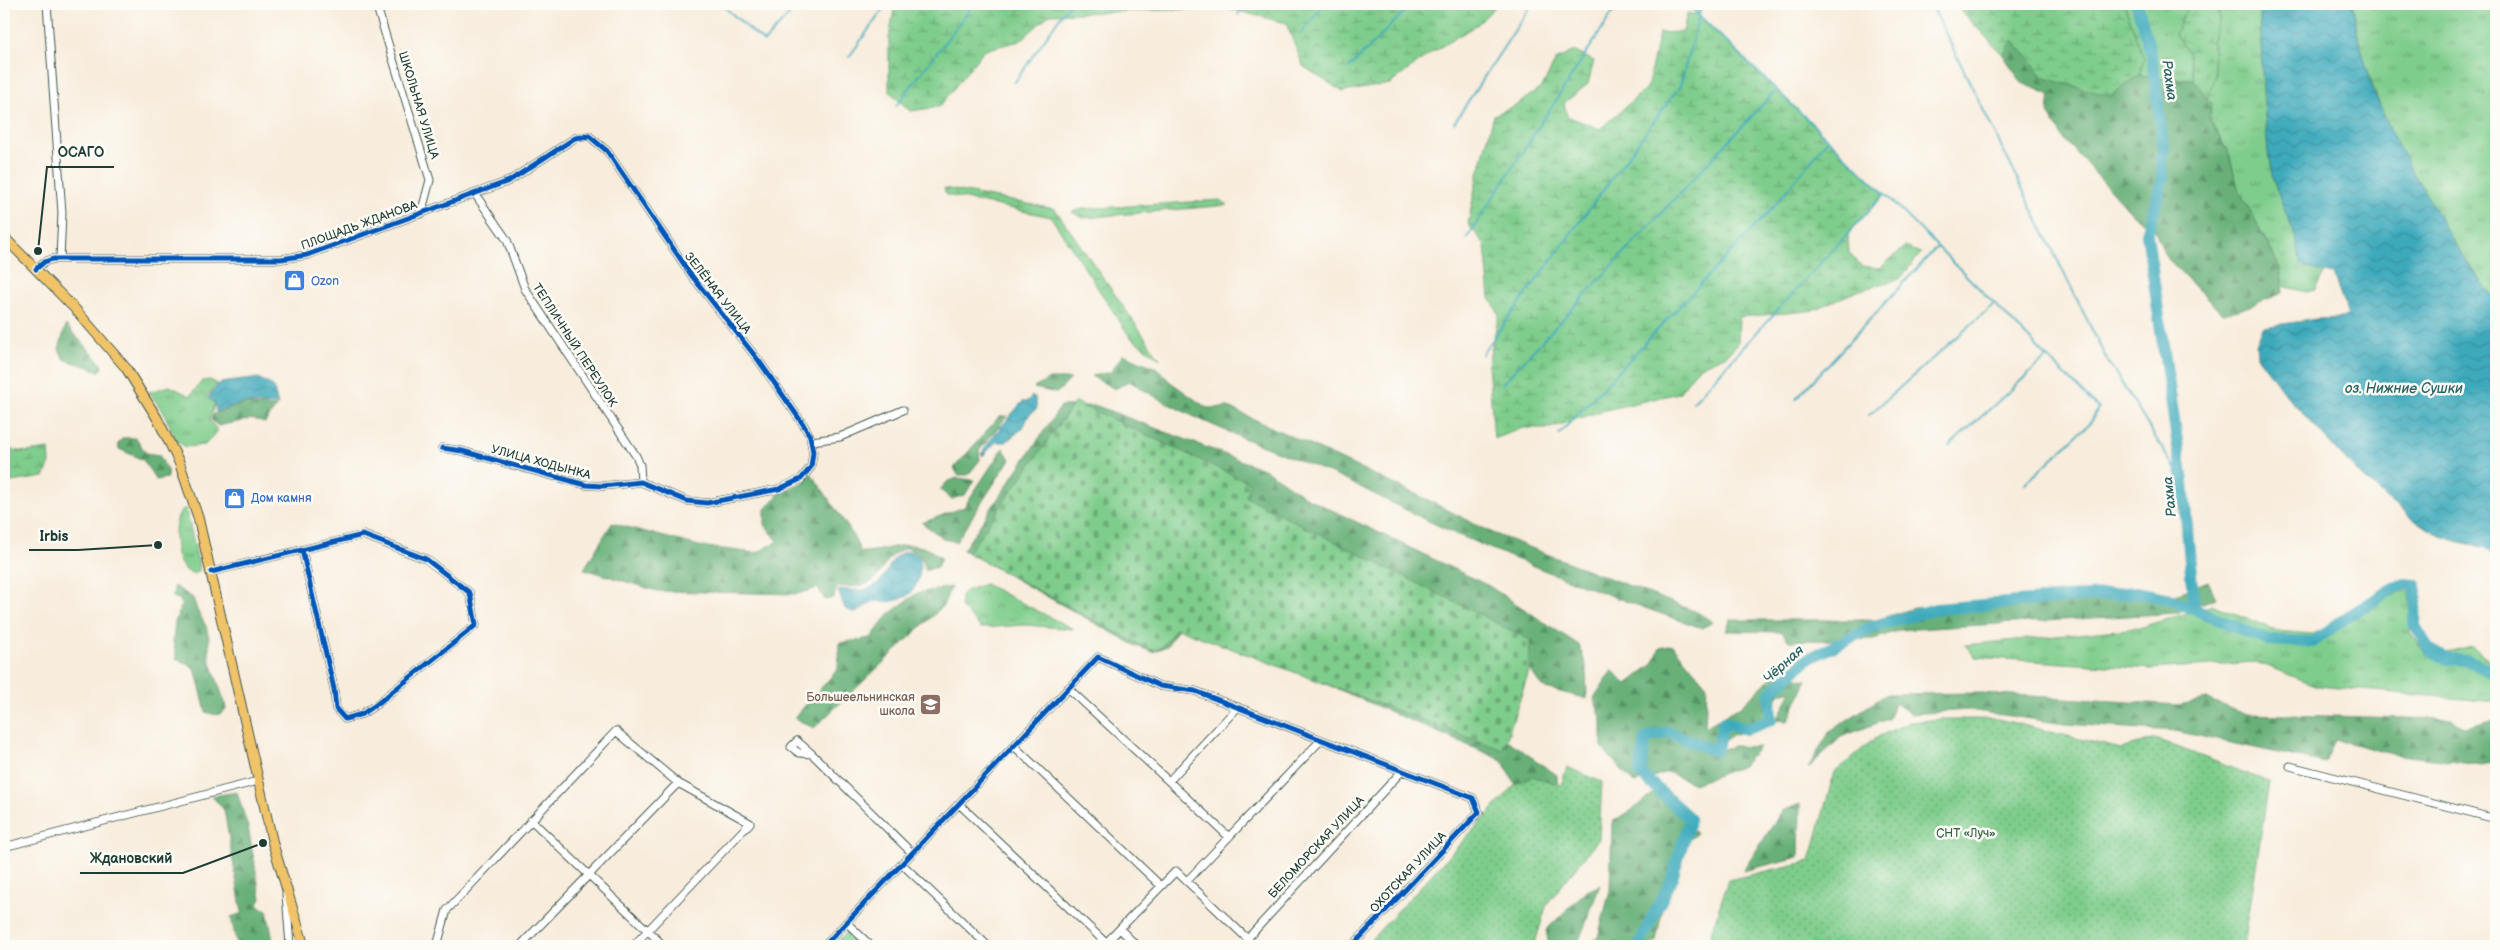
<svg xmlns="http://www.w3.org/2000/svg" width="2500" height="950" viewBox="0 0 2500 950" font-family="'Balsamiq Sans',sans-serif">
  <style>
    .grass { fill: url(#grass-tufts); stroke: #4f8560 }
    .forest { fill: url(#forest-firs); stroke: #437656 }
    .wetland { fill: url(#wetland-marsh); stroke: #4f8560 }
    .cemetery { fill: url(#cemetery-stones); stroke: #4f8560 }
    .park { fill: url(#park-dots); stroke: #4f8560 }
    .water { fill: url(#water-waves); stroke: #2e7478 }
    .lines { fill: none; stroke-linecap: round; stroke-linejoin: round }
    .stream { stroke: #3daabc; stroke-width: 2 }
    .river { stroke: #3daabc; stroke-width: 12 }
    .minor-casing { stroke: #40574d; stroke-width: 9 }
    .major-casing { stroke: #40574d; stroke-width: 11 }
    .minor { stroke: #fff; stroke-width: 7 }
    .major { stroke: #f0c369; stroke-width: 9 }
    .cycleway-casing { stroke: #fdfcf7; stroke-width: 8 }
    .cycleway { stroke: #0057b8; stroke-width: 5 }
    .labels { text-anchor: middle; stroke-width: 5; stroke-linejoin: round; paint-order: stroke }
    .street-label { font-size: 12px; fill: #1f3d34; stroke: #fdfcf7 }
    .shop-label { font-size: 12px; fill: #366cbe; stroke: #fdfcf7; text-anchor: start }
    .education-label { font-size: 12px; fill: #785e54; stroke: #fdfcf7; text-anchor: end }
    .park-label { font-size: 12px; fill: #37614a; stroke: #fdfcf7 }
    .water-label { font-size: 14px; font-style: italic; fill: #2a6364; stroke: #fdfcf7 }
    .leader { fill: none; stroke: #1f3d34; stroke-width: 2 }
    .callout-dot { fill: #1f3d34; stroke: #fdfcf7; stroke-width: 2 }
    .callout-label { font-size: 14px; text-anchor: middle; font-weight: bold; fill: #1f3d34; stroke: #fdfcf7; stroke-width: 5; stroke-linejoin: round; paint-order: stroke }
  </style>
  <defs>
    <pattern id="grass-tufts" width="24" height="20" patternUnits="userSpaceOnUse" patternTransform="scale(1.25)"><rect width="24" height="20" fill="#7fcd8c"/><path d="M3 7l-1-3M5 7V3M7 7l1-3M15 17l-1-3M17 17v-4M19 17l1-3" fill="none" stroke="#67a873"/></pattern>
    <pattern id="forest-firs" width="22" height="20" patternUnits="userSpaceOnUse" patternTransform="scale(1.25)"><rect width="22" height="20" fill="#67b078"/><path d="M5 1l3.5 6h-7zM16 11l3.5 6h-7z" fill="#549063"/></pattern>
    <pattern id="wetland-marsh" width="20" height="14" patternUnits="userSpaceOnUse" patternTransform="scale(1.25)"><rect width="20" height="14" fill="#7fcd8c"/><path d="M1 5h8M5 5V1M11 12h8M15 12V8" fill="none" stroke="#67a873"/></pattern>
    <pattern id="cemetery-stones" width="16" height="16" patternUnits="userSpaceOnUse" patternTransform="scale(1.25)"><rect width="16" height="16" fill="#7fcd8c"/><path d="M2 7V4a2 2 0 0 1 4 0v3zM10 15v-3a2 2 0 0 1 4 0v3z" fill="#67a873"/></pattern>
    <pattern id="park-dots" width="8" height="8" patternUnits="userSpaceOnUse" patternTransform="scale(1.25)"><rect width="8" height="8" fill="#7fcd8c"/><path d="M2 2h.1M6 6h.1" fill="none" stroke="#67a873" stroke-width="1.8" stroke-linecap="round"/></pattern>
    <pattern id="water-waves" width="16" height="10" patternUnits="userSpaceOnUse" patternTransform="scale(1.25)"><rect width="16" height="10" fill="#3daabc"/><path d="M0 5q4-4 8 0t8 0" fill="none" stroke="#338c9a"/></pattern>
  </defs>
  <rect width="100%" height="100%" fill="#fdfcf7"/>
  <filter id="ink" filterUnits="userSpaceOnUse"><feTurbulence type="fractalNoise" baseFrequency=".02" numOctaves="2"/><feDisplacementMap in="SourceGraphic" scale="10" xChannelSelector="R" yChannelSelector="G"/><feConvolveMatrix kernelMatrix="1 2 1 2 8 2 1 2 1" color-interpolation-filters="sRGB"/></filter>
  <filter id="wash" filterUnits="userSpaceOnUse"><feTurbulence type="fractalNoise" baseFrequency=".0096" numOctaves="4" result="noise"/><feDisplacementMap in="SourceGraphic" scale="20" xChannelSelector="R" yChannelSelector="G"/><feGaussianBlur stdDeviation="1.12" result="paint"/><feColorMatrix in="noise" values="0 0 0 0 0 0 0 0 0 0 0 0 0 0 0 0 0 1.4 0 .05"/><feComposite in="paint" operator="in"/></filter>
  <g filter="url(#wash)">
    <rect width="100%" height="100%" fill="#f8ecdc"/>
    <!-- grass -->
    <path class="grass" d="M2124,4H2189L2175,34L2188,51L2194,79H2165L2139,75L2144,59Z
      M2219,4H2263L2260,17L2263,90L2268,152L2273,180L2295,236L2302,264L2307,268L2325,272L2315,290L2306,292L2283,286L2280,268L2238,188L2229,154L2209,119L2212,103L2207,99L2215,75L2212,38L2219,20Z
      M2353,4H2496V300C2429,214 2368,114 2353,4Z
      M210,380L218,384L206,397L215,404L209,420L218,431L205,445L186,447L177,442L164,413L149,392L170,386L190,396L202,381Z
      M186,508L198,562L199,571L195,574C189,572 185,571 182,566C174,555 170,514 186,508Z
      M985,584L1073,629L1025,625L981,628L961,607V595L967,590Z
      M2409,591L2410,633L2428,657L2472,647L2496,666V702L2318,686L2256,662L2151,669L1975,657L1965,645L2138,628L2213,605L2278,631L2312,634L2400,592Z"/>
    <!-- forest -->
    <path class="forest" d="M2013,40L2045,78L2110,95L2139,75L2165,79H2194L2207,99L2212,103L2209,119L2229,154L2238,188L2280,268L2283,293L2239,310L2222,314L2165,256L2155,230L2133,215L2063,138L2048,112L2050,95L2022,83L2003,55Z
      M66,325C75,337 99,357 103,368L99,372C87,365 76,364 64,359L59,349Z
      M1123,354L1157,368L1169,381L1207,408L1228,407L1426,499L1495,534L1697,612L1713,622L1702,628C1618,599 1536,569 1454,533C1413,515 1373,492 1332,474C1263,445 1193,422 1129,381L1115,389L1091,376L1111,372Z
      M1049,379H1071L1057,393L1034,388Z
      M244,404L276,407L265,423L252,419L218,426L211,420L213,414Z
      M1061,406H1097L1266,470L1307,498L1489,586L1579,645L1586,666L1587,699L1542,687L1520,655L1387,694L1510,742L1557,775L1558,803L1516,786L1502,760L1182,622L1167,646L1153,652L1136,646L963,550Z
      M1007,416L979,451L980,460L968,475H958L954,468L999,417Z
      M123,438H136L146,453L159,455L168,472L167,478L156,480L143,460L119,449L118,444Z
      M1003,448L1010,459L956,542L944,539L922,523L964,507Z
      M811,473L850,530L861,552C891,552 913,533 941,558L937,567L925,571L921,555L907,548C874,557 890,593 838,586L833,598L825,600L818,588L797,594L657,591L584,569L612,523L699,546L756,553L778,541L765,525V509L780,493L804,482Z
      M957,478L974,480L965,495L952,499L940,490L947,482Z
      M2208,581L2216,598L2176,613L1900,630L1874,639L1789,641L1782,632L1726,631L1730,620H1876L1913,608L1982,602L2173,595Z
      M174,586L193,598L197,610L206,626L209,638V657L225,703L226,709C219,717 215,715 206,712L196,672L193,667L177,659L173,641L175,622L182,604L179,599L173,597Z
      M951,587L943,606L814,728L794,718L838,669L839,643L871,638L889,614L917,593Z
      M1673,645L1707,686L1705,727L1741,706L1776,673L1807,680L1788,721L1777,720L1792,690L1780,693L1760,730L1734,734L1705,754L1734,746L1759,747L1743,766L1694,784L1668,772L1634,783L1602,748V721L1594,698L1612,670L1627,684L1653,664L1660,648Z
      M1980,693L2179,705L2207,699L2244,714L2451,719L2465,727L2492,720L2496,721V762L2480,765L2392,754L2335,739L2325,763L2175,731L2064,724L1969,710L1911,714L1895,703L1888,719L1841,737L1808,768L1830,731L1887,694Z
      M1661,787L1696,834L1675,851L1656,941L1649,946H1585L1598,937L1610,890L1612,822L1632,810Z
      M237,792L248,827L261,899L258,904L262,908L267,910L274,946H237L231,917L242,913L224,810L212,796Z
      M1800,804L1799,857L1743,871L1782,811Z
      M1600,885L1577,946H1549L1546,930L1585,892Z"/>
    <!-- wetland -->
    <path class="wetland" d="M895,4H1498L1478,24L1431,53L1390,84L1343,92L1303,66L1286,23L1226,8L1050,14L1020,41L984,50L939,107L910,111L889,91V38Z
      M1687,4H1702L1699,15L1885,194L1848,234L1849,252L1861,266L1880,268L1905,247L1921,253L1900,279L1860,290L1810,311L1739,317L1738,343L1727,355L1699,367L1679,393L1601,411L1550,428H1523L1494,439L1488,364L1499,314L1490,298L1485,245L1468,224L1477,178L1494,115L1518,104L1542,87L1556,60L1574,51L1594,61L1588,84L1564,103L1567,116L1600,129L1647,88L1659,33L1683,32L1687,13L1698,15Z
      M1958,4H2124L2144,59L2139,75L2110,96L2045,78L2013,40L2003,55L1962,12Z
      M2189,4H2219V20L2212,38L2215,75L2207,99L2194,79L2188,51L2175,34Z
      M944,188L1055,209L1160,359L1130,337L1051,217L946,195Z
      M1221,200L1228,205L1083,218L1072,212L1082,209Z
      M4,449L27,452L49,449L50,463L44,477L4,483Z"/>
    <!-- cemetery -->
    <path class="cemetery" d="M1075,402L1250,483L1246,497L1530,640L1529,672L1503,750L1176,628L1163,646L1156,650L1148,649L968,553Z"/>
    <!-- park -->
    <path class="park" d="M1941,719H1998L2121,749L2156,739L2269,782L2244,946H1707L1728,880L1810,861L1834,773L1875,738L1910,722Z
      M1567,767L1602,782L1599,839L1547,904L1534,946H1365L1515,785L1532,776L1561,785Z
      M850,929L867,946H833Z"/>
    <!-- water -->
    <path class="water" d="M2263,4H2353L2357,32L2373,90L2395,141L2462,256L2496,300V562L2491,552L2485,548L2444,538L2414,520L2385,497L2352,467L2285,394L2257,356L2256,344L2263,327L2316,319L2342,318L2348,315L2333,274L2306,268L2302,264L2295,236L2273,180L2268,152L2263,90L2260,17Z
      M258,378L273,386L278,405L244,403L216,412L215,403L208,397L220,383Z
      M1032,396L1035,397L1037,409L1029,415L1023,428L1006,442H996L983,456L981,454L994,435L1022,402L1028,401Z
      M910,551L920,556C922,590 909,605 873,601L856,613L845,609L838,591L841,589C899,598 878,553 910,551Z"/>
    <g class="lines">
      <!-- stream -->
      <path class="stream" d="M721,4L764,42L799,4
        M1687,4L1885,194L2098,408L2091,422L2025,484
        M1931,4L2106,358L2183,482
        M1238,15L1245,4
        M1301,34L1324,4
        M849,57L887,4
        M1349,68L1412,4
        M1015,82L1069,4
        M896,106L974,4
        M1454,123L1532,4
        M1467,238L1618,4
        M1482,354L1680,86L1702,4
        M1502,384L1776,90
        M1796,399L1937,247
        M1693,402L1884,194
        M1869,415L1994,304
        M1559,434L1778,202L1828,139
        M1949,446L2047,357"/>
      <!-- river -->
      <path class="river" d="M2137,4L2152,58L2164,149L2161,157L2163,178L2147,234L2183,482L2194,608
        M1638,946L1671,881L1690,819L1640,773L1646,738L1668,732L1716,751L1724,722L1746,729L1771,720L1770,693L1806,660L1874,626L1936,609L2136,592L2170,599L2267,640L2313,642L2347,617L2394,588L2406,584L2416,585L2415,626L2429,649L2447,659L2467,660L2496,673"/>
    </g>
  </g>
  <g filter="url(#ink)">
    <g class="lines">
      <defs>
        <path id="minor" d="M47,4L62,213L60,259
          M376,4L430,180L421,214
          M475,194L507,240L525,289L636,456L640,465L641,482
          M36,269L44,262L53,259H281L307,255L509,181L575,138L589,136L607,151L692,276L759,361L803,424L810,436L813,452L811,467L801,479L779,489L707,503L687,501L641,482L603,486L586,485L462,451L442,448
          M812,441L840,437L903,410
          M211,572L363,535L426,559L470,593L476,625L377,704L362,714L345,719L336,709L334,689L302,550
          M1068,688L1229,837
          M1014,746L1161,886
          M812,754L799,753L791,747L797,741L812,754L912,853
          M2290,766L2496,819
          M1169,781L1238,707
          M959,804L1106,943
          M531,820L664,946
          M4,847L258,781
          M902,864L988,946
          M1187,881L1321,740
          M286,894L290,946
          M847,923L871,946
          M1120,929L1137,946
          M1247,939L1402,771
          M437,946L447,910L616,731L678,783L750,823L633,946
          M520,946L678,783
          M824,946L1098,657L1160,686L1195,691L1473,798L1479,812L1352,946
          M1103,946L1176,871L1255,946"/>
        <path id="major" d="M4,237L75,309L126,368L157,418L179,462L198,517L273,844L304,946"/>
      </defs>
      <!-- minor casing -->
      <use href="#minor" class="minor-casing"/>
      <!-- major casing -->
      <use href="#major" class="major-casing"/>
      <!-- minor -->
      <use href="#minor" class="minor"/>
      <!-- major -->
      <use href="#major" class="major"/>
      <defs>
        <path id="cycleway" d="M36,269L44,262L53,259H281L307,255L509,181L575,138L589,136L607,151L692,276L759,361L803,424L810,436L813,452L811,467L801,479L779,489L707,503L687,501L641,482L603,486L586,485L462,451L442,448
          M211,572L363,535L426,559L470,593L476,625L377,704L362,714L345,719L336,709L334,689L302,550
          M824,946L1098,657L1160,686L1195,691L1473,798L1479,812L1352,946"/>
      </defs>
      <!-- cycleway casing -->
      <use href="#cycleway" class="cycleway-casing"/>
      <!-- cycleway -->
      <use href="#cycleway" class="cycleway"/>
    </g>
  </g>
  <!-- icons -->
  <defs>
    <symbol id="shop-square" viewBox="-11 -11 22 22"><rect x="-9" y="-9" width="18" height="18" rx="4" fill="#3f7fe0" stroke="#fdfcf7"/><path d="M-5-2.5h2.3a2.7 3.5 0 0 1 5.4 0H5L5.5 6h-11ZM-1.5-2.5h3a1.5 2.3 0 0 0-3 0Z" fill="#fff"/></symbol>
    <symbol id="school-square" viewBox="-11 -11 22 22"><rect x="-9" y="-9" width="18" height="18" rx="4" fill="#8d6e63" stroke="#fdfcf7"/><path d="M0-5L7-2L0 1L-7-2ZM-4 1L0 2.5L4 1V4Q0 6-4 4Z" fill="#fff"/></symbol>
  </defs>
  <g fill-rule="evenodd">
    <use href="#shop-square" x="282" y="268" width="25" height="25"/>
    <use href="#shop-square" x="222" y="486" width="25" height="25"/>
    <use href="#school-square" x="918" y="692" width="25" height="25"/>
  </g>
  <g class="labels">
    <!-- street labels -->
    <g class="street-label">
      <text transform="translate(419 105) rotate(73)" y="4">ШКОЛЬНАЯ УЛИЦА</text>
      <text transform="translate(359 225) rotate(-20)" y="4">ПЛОЩАДЬ ЖДАНОВА</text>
      <text transform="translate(718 293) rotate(52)" y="4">ЗЕЛЁНАЯ УЛИЦА</text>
      <text transform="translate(575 345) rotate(57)" y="4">ТЕПЛИЧНЫЙ ПЕРЕУЛОК</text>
      <text transform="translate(541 462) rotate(15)" y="4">УЛИЦА ХОДЫНКА</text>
      <text transform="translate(1316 847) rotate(-47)" y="4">БЕЛОМОРСКАЯ УЛИЦА</text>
      <text transform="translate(1408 872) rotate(-47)" y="4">ОХОТСКАЯ УЛИЦА</text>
    </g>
    <!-- shop labels -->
    <g class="shop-label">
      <text x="311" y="285">Ozon</text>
      <text x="251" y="502">Дом камня</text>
    </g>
    <!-- education labels -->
    <g class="education-label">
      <text x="915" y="701">Большеельнинская<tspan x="915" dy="14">школа</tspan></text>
    </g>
    <!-- park labels -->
    <g class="park-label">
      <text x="1966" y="837">СНТ «Луч»</text>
    </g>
    <!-- water labels -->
    <g class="water-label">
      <text transform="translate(2170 80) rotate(82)" y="5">Рахма</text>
      <text x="2404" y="393">оз. Нижние Сушки</text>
      <text transform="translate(2169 497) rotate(-96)" y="5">Рахма</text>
      <text transform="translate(1783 664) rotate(-42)" y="5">Чёрная</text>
    </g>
  </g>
  <!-- callouts -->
  <path class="leader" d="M38 251L47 167H114M158 545L78 550H29M263 843L183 873H80"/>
  <g class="callout-dot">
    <circle cx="38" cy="251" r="5"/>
    <circle cx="158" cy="545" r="5"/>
    <circle cx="263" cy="843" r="5"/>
  </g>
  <g class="callout-label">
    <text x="81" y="157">ОСАГО</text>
    <text x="54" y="541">Irbis</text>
    <text x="131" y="863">Ждановский</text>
  </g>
  <!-- margin -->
  <rect width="2500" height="950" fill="none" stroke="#fdfcf7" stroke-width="20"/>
</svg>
